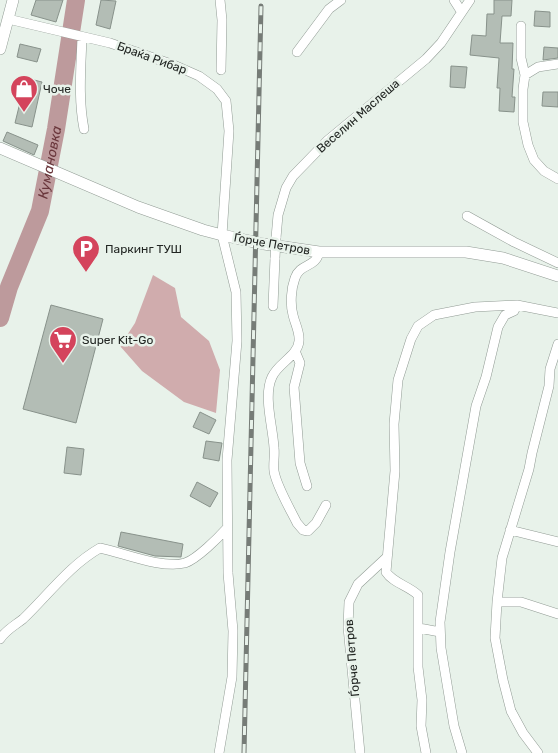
<svg xmlns="http://www.w3.org/2000/svg" width="558" height="753" viewBox="0 0 558 753" font-family="Rubik,sans-serif">
  <style>
    .forest { fill: #d0acad }
    .lines { fill: none; stroke-linecap: round; stroke-linejoin: round }
    .river { stroke: #bd9a9c; stroke-width: 18 }
    .building { fill: #b3bdb5; stroke: #88928b }
    .minor-casing { stroke: #919b94; stroke-width: 10 }
    .tertiary-casing { stroke: #919b94; stroke-width: 12 }
    .minor { stroke: #fff; stroke-width: 9 }
    .tertiary { stroke: #fff; stroke-width: 11 }
    .rail-casing { stroke: #767c77; stroke-width: 5 }
    .rail { stroke: #e8f2ea; stroke-width: 3; stroke-dasharray: 9; stroke-linecap: butt }
    .minor-bridge-casing { stroke: #919b94; stroke-width: 10; stroke-linecap: butt }
    .minor-bridge { stroke: #fff; stroke-width: 9 }
    .labels { text-anchor: middle; stroke-width: 5; stroke-linejoin: round; paint-order: stroke }
    .street-label { font-size: 12px; fill: #212522; stroke: #e8f2ea }
    .poi-label { font-size: 12px; fill: #212522; stroke: #e8f2ea; text-anchor: start }
    .water-label { font-size: 14px; font-style: italic; fill: #6a373c; stroke: #e8f2ea }
  </style>
  <rect width="100%" height="100%" fill="#e8f2ea"/>
  <!-- forest -->
  <path class="forest" d="M153,275L175,288L181,317L209,341L220,370L216,413L184,402L142,371L120,346L135,323Z"/>
  <g class="lines">
    <!-- river -->
    <path class="river" id="s1" d="M0,318L9,287L40,211L56,129L76,0"/>
  </g>
  <!-- building -->
  <path class="building" d="M36,0H63L56,22L31,15Z
    M101,0L116,1L110,29L96,25Z
    M494,0H512L511,16H502L500,43H513L512,69H514L512,97H515L514,112L499,111L500,88H497L499,58L470,55L472,35L486,36L487,14H494Z
    M535,11L550,12V27L534,26Z
    M20,44L41,49L37,62L17,57Z
    M544,47L558,48V58L543,60Z
    M451,66L467,67L465,88L450,87Z
    M26,78L42,82L32,127L15,123Z
    M543,92H558V107L542,106Z
    M7,132L38,145L34,155L3,141Z
    M51,305L103,319L76,423L23,409Z
    M200,412L216,420L209,434L193,427Z
    M206,441L222,443L219,461L203,458Z
    M67,447L84,449L81,475L64,473Z
    M197,482L218,493L210,507L190,496Z
    M121,532L183,544L181,557L155,556L118,546Z"/>
  <g class="lines">
    <defs>
      <path id="minor" d="M220,0L222,20L221,70
        M454,0L461,11
        M8,19L110,43L174,65L199,76L217,89L226,101L229,131L222,235L236,292L237,341L227,460L228,573L233,631L232,677L219,753
        M521,26V58L525,75L523,89V122L528,145L534,160L544,171L558,179
        M82,37C81,68 78,98 84,129
        M297,52L329,9L341,0
        M525,75L538,67L558,64
        M467,216L514,242L558,263
        M276,238L278,215L286,188L293,176L328,140L426,59L441,43L470,0
        M319,252C316,268 300,263 295,278C291,289 290,304 293,315C295,324 300,332 299,341C298,356 278,363 272,377C263,396 273,427 274,448C275,455 273,464 274,471C276,485 290,509 297,523L303,530L308,531L316,523L326,505
        M273,306L275,258
        M295,351L300,363L294,387L300,463L307,486
        M510,530L558,542
        M497,602H521L558,614
        M419,628L440,632
        M0,639C6,630 14,626 23,619C48,595 70,565 100,548C124,553 161,569 185,563C197,559 218,538 227,528
        M360,753L348,627L349,602L358,584L386,558
        M426,753L421,726L422,700L418,667V595C409,586 393,583 386,572L395,471L394,424L398,380L411,339L418,326L434,315L475,307L517,305L558,313
        M462,753L454,726L441,648L440,622L450,552L476,406L486,377L498,327L505,315L514,311L517,305
        M538,753L523,733L511,711L503,680L495,638L497,602L502,558L529,469L532,453L549,386L550,369L558,344"/>
      <path id="tertiary" d="M0,49L13,0
        M0,148L138,207L203,230L222,235L264,244L319,252H466L503,258L558,276"/>
    </defs>
    <!-- minor casing -->
    <use href="#minor" class="minor-casing"/>
    <!-- tertiary casing -->
    <use href="#tertiary" class="tertiary-casing"/>
    <!-- minor -->
    <use href="#minor" class="minor"/>
    <!-- tertiary -->
    <use href="#tertiary" class="tertiary"/>
    <defs>
      <path id="rail" d="M244,753L261,6"/>
    </defs>
    <!-- rail casing -->
    <use href="#rail" class="rail-casing"/>
    <!-- rail -->
    <use href="#rail" class="rail"/>
    <defs>
      <path id="minor-bridge" d="M275,258L276,238"/>
    </defs>
    <!-- minor-bridge casing -->
    <use href="#minor-bridge" class="minor-bridge-casing"/>
    <!-- minor-bridge -->
    <use href="#minor-bridge" class="minor-bridge"/>
  </g>
  <!-- icons -->
  <defs>
    <symbol id="shop-pin" viewBox="-11 -11 22 30"><path d="M0 17L-7.5 6A9.5 9.5 0 1 1 7.5 6Z" fill="#d4445c" stroke="#e8f2ea"/><path d="M-5-2.5h2.3a2.7 3.5 0 0 1 5.4 0H5L5.5 6h-11ZM-1.5-2.5h3a1.5 2.3 0 0 0-3 0Z" fill="#fff"/></symbol>
    <symbol id="parking-pin" viewBox="-11 -11 22 30"><path d="M0 17L-7.5 6A9.5 9.5 0 1 1 7.5 6Z" fill="#d4445c" stroke="#e8f2ea"/><path d="M-3.5-5.5H1a3.5 3.5 0 0 1 0 7H-1V5.5H-3.5ZM-1-3.4V-.6H.8a1.4 1.4 0 0 0 0-2.8Z" fill="#fff"/></symbol>
    <symbol id="supermarket-pin" viewBox="-11 -11 22 30"><path d="M0 17L-7.5 6A9.5 9.5 0 1 1 7.5 6Z" fill="#d4445c" stroke="#e8f2ea"/><path d="M-6-5.5h2.5l.6 2H6L4.5 2H-2.5L-4.4-4H-6ZM-1.5 3.2a1.3 1.3 0 1 0 .1 0ZM3 3.2a1.3 1.3 0 1 0 .1 0Z" fill="#fff"/></symbol>
  </defs>
  <g fill-rule="evenodd">
    <use href="#shop-pin" x="8" y="73" width="32" height="43"/>
    <use href="#parking-pin" x="70" y="233" width="32" height="43"/>
    <use href="#supermarket-pin" x="47" y="324" width="32" height="43"/>
  </g>
  <g class="labels">
    <!-- street labels -->
    <g class="street-label">
      <text transform="translate(152 58) rotate(20)" y="4">Браќа Рибар</text>
      <text transform="translate(358 116) rotate(-41)" y="4">Веселин Маслеша</text>
      <text transform="translate(272 244) rotate(10)" y="4">Ѓорче Петров</text>
      <text transform="translate(352 658) rotate(-95)" y="4">Ѓорче Петров</text>
    </g>
    <!-- poi labels -->
    <g class="poi-label">
      <text x="43" y="93">Чоче</text>
      <text x="105" y="253">Паркинг ТУШ</text>
      <text x="82" y="344">Super Kit-Go</text>
    </g>
    <!-- water labels -->
    <g class="water-label">
      <text dy="5" stroke="none"><textPath href="#s1" startOffset="164">Кумановка</textPath></text>
    </g>
  </g>
</svg>
